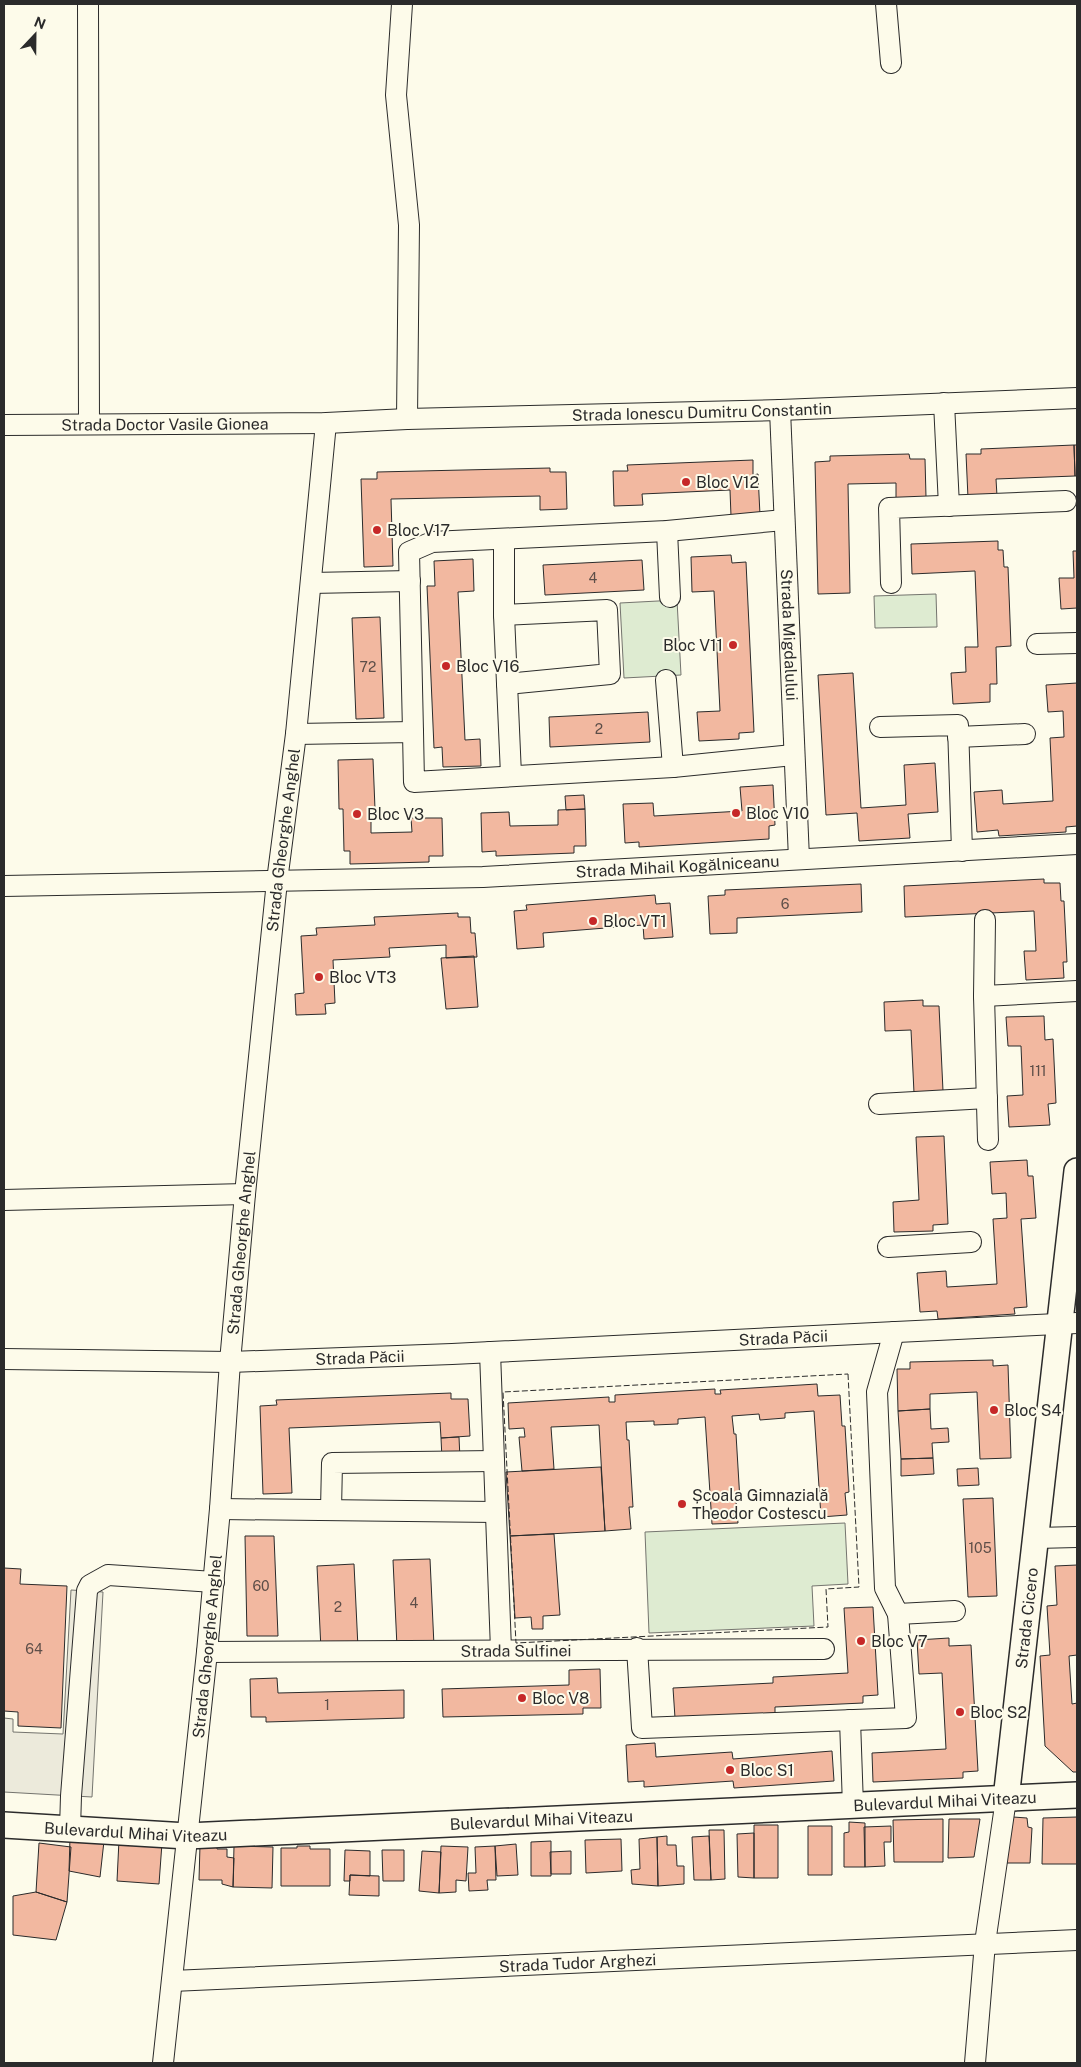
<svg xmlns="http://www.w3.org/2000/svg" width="1081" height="2067" viewBox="0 0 1081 2067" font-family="'Public Sans',sans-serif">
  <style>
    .green { fill: #deebd1; stroke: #74746e }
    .parking { fill: #eceadb; stroke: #74746e }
    .building { fill: #f2b8a0; stroke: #2b2b2b }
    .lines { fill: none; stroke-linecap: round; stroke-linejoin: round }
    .minor-casing { stroke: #2b2b2b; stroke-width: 22 }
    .major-casing { stroke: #2b2b2b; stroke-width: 28 }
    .minor { stroke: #fdfbea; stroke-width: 20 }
    .major { stroke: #fdfbea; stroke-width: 25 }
    .fence { stroke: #2b2b2b; stroke-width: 1; stroke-dasharray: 6 2.5; stroke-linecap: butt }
    .poi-dot { fill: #c62828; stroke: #fdfbea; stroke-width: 2 }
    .labels { text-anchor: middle; stroke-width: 4; stroke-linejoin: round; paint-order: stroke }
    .number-label { font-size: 14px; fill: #5d4e48 }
    .street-label { font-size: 16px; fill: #2b2b2b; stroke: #fdfbea }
    .poi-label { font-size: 16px; fill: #2b2b2b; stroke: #fdfbea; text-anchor: start }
  </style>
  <rect width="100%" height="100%" fill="#fdfbea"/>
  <!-- green -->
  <path class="green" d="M936,594L937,627L875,628L874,596Z
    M677,600L681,675L624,678L620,603Z
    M845,1523L848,1584L812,1586L814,1626L649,1633L645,1532Z"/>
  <!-- parking -->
  <path class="parking" d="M71,1590L103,1592L92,1797L4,1792V1718L13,1719V1732L63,1734Z"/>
  <!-- building -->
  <path class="building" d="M1074,445H1077V476H1075Z
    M1074,445L1075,476L996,479L997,496L968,498L966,454H981V449Z
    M909,454L910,459H925L926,497L896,498V483L848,484L850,593L818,594L815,462L830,461V456Z
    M753,460V475L758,474L760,515L731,516L730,490L642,494L643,505L614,506L613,471H628L627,465Z
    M550,468V472H566L567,509L540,510V496L391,499L393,566L364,567L361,479H377V472Z
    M998,541V550H1003L1004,567H1008L1011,646L996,647L997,684H990V702L953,704L951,673L966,672L965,647H978L975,571L912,574L911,544Z
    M1073,551H1077V608L1061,609L1059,578H1074Z
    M731,555L732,563L746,562L754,732L739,733V739L699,741L697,712L720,711L714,591L692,592L691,557Z
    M473,559L474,591L458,592L465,740L480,739L481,766L443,767L442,747L434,748L427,586H435L434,561Z
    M642,560L644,590L545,595L543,565Z
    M380,617L384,718L356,719L352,618Z
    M853,673L861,808L906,805L904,765L935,763L938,812L908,814L910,838L859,841L857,813L826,815L818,675Z
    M1077,683V826L1066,827V832L999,836L998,830L977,832L974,792L1002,790L1003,804L1053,801L1050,738L1064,737L1063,711L1048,712L1046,685Z
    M648,712L650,742L550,747L549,717Z
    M373,759L375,809H371V833L412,832L411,818H442L443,856H429V862L350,864V851H344L343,809H339L338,760Z
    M773,785L775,825L769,826V839L639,847V842L625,843L623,804L653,803L654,816L742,811L740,787Z
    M584,795L585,809L566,810L565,796Z
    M585,809L586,846H574V853L496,856V851L482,852L481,813L509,812L510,826L558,825V810Z
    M1044,879V883H1060L1061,901H1064L1067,962H1063L1064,978L1026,980L1024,951H1036L1034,911L905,917L904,886Z
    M861,884L862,912L737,918V933L710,934L708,896L725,895V890Z
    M655,895L656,904L670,903L673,937L644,939L643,925L543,933L544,947L517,949L514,911L527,910L526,905Z
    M458,913V917H470L471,933H475L477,957L446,958V945L389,948L390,957L333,960L335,1003L325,1004L326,1014L296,1015L295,994L304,993L301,936L317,935L316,928L375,925L374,917Z
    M474,956L478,1007L446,1009L441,958Z
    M923,1000V1006H939L943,1091L914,1093L911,1030L885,1031L884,1002Z
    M1044,1016L1045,1040L1053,1039L1056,1103L1048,1104L1050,1125L1009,1127L1007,1096L1023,1095L1021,1046H1008L1006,1017Z
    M944,1136L948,1224L933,1225V1231L894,1232L893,1202L919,1200L916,1137Z
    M1027,1160L1028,1176H1033L1036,1218L1021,1219L1027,1307L1014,1308L1015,1314L938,1319L937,1311L920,1312L917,1273L946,1271L947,1287L997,1284L993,1219L1007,1218L1006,1193L992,1194L990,1162Z
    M993,1360V1366L1008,1365L1011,1458L980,1459L977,1392L930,1394V1409L898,1411L897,1369H910V1362Z
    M817,1384L818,1396L840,1395L842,1426H845L849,1492L845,1493L847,1515L821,1517L814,1411L785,1413V1418L760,1420L759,1414L732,1416L734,1434H736L740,1501L736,1502L738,1523L712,1524L705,1417L678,1419V1424L654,1425V1421L626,1422L627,1440H629L633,1507H629L631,1529L605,1531L599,1425L551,1427L554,1469L522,1471L519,1437H525L524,1428L509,1429L508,1403L609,1397V1402H615V1395L715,1389V1394H721L720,1390Z
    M451,1393V1399H468L470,1436L441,1438L440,1422L289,1428L292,1493L263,1494L260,1406L277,1405L276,1400Z
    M930,1409L931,1429L948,1428L949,1442L932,1443L933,1458L901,1459L898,1411Z
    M459,1437L460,1459H442L441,1438Z
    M933,1458L934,1474L901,1476V1459Z
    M601,1467L605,1531L510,1536L506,1472Z
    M978,1468L979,1485L958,1486L957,1469Z
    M993,1498L997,1596L968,1597L963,1499Z
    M554,1534L560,1615L543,1616V1629H532L531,1617L515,1618L510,1536Z
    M245,1536H274L278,1636H247Z
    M430,1559L434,1646L397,1647L393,1560Z
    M354,1564L358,1648L321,1650L317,1566Z
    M1077,1565V1655L1069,1656L1072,1704L1077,1703V1772H1073L1045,1746L1040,1656L1050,1655L1047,1606L1057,1605L1055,1566Z
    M4,1568L21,1569L20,1584L67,1586L61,1728L18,1726V1712L4,1711Z
    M873,1607L878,1695L863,1696V1703L775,1707V1713L675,1718L673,1688L773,1683V1677L848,1673L844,1608Z
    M949,1638V1646L971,1645L978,1771L963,1772V1778L873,1782L872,1753L946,1749L942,1673L919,1674L917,1640Z
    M600,1669L601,1708H583V1714L443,1717L442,1689L569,1685V1670Z
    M277,1678L278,1693L404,1690V1718L266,1722V1717H251L250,1679Z
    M655,1743L656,1757L732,1752L733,1759L832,1751L834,1781L734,1788L733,1781L644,1787V1781L628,1782L626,1745Z
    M1013,1817L1027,1818L1028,1827L1032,1828L1030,1863H1006Z
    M1077,1817V1864H1042L1043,1818Z
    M943,1819V1862H894L893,1820Z
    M949,1819H980L974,1857L948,1858Z
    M849,1822L865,1823V1867H844V1833L849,1832Z
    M754,1825H778V1878H754Z
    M808,1826H832V1875H808Z
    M891,1826V1842H884L885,1866L865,1867L864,1827Z
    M709,1830H724L725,1879L711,1880Z
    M754,1833V1878L738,1877L737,1834Z
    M667,1836V1845H676L677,1866H684V1884L658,1886L657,1837Z
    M709,1836L711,1880H694L692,1837Z
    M657,1837L658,1886L632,1884L631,1870L640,1869L639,1839Z
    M70,1838L104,1841L100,1877L69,1871Z
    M621,1839L622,1871L586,1873L585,1840Z
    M119,1840L162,1843L159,1884L117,1881Z
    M551,1841V1876H531V1842Z
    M39,1843L71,1847L67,1902L36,1892Z
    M516,1844L518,1875L497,1876L495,1846Z
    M200,1845H217V1849H227V1857L234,1858L233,1887L222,1884V1880H199Z
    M234,1846L273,1847L272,1888L233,1887Z
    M297,1846H310V1849H330V1886H281V1848H297Z
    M441,1846L468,1847L466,1881L456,1880V1892L439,1893Z
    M495,1846L496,1880H487L488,1890L469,1891L468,1873H476L475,1847Z
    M345,1850L370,1851V1876L350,1875V1881H344Z
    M382,1850H404V1881H383Z
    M422,1851L441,1852L439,1893L419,1891Z
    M571,1851V1874H551L550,1852Z
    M350,1875L379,1876V1896L349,1895Z
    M36,1892L67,1902L56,1940L13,1935V1896Z"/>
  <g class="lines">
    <defs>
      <g id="minor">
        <path d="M88,4L89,424"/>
        <path d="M402,4L396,95L409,225L407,419"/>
        <path d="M886,4L891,63"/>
        <path d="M944,403L949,506"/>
        <path id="s1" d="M780,410L799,859"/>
        <path id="s2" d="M4,425L326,423L407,419L780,410L1077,398"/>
        <path d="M667,531L670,597"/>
        <path d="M504,539V615L511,775"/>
        <path d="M311,583L410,581"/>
        <path d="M891,583L889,508L1066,501"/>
        <path d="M504,615L607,610L610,674L507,684"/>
        <path d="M1037,644L1077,643"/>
        <path d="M666,680L673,767"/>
        <path d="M880,727L958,725L962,851"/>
        <path d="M413,732L409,552L432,542L667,531L784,520"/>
        <path d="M296,734L413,732L414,782L673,767L793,755"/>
        <path d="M958,737L1025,734"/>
        <path id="s3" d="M4,886L483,877L1077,844"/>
        <path d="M985,920L984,996L988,1140"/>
        <path d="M984,996L1077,991"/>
        <path d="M879,1104L987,1098"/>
        <path d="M4,1200L245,1194"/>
        <path d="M888,1247L971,1242"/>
        <path d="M894,1332L877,1392L885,1588L898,1614L955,1611"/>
        <path d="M490,1352L501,1650"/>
        <path id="s4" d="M4,1359L230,1362L452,1354L1077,1323"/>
        <path d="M220,1509L495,1512"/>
        <path d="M331,1510L332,1463L494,1461"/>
        <path d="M1036,1538L1077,1537"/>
        <path d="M637,1648L642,1728L906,1718L898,1614"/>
        <path id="s5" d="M207,1652L824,1649"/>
        <path d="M850,1720L853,1806"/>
        <path d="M70,1829L71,1796L87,1591L90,1585L108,1575L214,1582"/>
        <path id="s6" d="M172,1981L1077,1940"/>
        <path id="s7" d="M163,2063L207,1652L220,1509L230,1362L245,1194L277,881L296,734L326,423"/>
        <path d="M975,2063L985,1943L1006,1799"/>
      </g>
      <g id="major">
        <path id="s8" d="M1006,1799L1077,1171"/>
        <path id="s9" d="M4,1825L187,1836L1077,1795"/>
      </g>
    </defs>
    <!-- minor casing -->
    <use href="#minor" class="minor-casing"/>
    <!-- major casing -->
    <use href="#major" class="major-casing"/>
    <!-- minor -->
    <use href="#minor" class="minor"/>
    <!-- major -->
    <use href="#major" class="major"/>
    <!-- fence -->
    <path class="fence" d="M848,1374L859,1587L826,1589L828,1627L516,1643L503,1392Z"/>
  </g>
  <!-- markers -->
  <g class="poi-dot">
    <circle cx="686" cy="482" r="5"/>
    <circle cx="377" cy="530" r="5"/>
    <circle cx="733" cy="645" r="5"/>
    <circle cx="446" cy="666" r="5"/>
    <circle cx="736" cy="813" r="5"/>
    <circle cx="357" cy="814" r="5"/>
    <circle cx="593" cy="921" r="5"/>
    <circle cx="319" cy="977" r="5"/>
    <circle cx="994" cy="1410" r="5"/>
    <circle cx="682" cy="1504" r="5"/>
    <circle cx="861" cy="1641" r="5"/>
    <circle cx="522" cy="1698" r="5"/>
    <circle cx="960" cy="1712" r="5"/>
    <circle cx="730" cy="1770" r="5"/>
  </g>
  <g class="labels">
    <!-- number labels -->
    <g class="number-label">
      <text x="593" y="583">4</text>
      <text x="368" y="672">72</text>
      <text x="599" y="734">2</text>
      <text x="785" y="909">6</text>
      <text x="1038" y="1076">111</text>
      <text x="980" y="1553">105</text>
      <text x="261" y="1591">60</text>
      <text x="414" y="1608">4</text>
      <text x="338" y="1612">2</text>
      <text x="34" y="1654">64</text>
      <text x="327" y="1710">1</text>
    </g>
    <!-- street labels -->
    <g class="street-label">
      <text dy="6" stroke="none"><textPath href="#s2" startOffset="698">Strada Ionescu Dumitru Constantin</textPath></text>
      <text dy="6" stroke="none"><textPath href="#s2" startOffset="161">Strada Doctor Vasile Gionea</textPath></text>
      <text dy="6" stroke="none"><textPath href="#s1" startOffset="225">Strada Migdalului</textPath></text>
      <text dy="6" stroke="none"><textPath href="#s7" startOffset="1229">Strada Gheorghe Anghel</textPath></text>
      <text dy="6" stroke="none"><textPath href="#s3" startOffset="674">Strada Mihail Kogălniceanu</textPath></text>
      <text dy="6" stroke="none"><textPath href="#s7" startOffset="824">Strada Gheorghe Anghel</textPath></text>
      <text dy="6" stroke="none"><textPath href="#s4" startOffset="780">Strada Păcii</textPath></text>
      <text dy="6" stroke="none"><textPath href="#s4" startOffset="356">Strada Păcii</textPath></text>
      <text dy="6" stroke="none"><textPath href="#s8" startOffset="182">Strada Cicero</textPath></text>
      <text dy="6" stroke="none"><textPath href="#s7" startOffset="419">Strada Gheorghe Anghel</textPath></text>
      <text dy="6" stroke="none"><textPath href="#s5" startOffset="309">Strada Sulfinei</textPath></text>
      <text dy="6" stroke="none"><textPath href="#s9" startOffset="942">Bulevardul Mihai Viteazu</textPath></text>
      <text dy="6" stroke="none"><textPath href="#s9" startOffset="538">Bulevardul Mihai Viteazu</textPath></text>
      <text dy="6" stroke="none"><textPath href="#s9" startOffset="132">Bulevardul Mihai Viteazu</textPath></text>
      <text dy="6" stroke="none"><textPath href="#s6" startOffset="406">Strada Tudor Arghezi</textPath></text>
    </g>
    <!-- poi labels -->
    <g class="poi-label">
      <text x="696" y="488">Bloc V12</text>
      <text x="387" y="536">Bloc V17</text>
      <text x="723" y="651" text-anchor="end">Bloc V11</text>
      <text x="456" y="672">Bloc V16</text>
      <text x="746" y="819">Bloc V10</text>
      <text x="367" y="820">Bloc V3</text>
      <text x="603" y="927">Bloc VT1</text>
      <text x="329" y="983">Bloc VT3</text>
      <text x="1004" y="1416">Bloc S4</text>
      <text x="692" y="1501">Școala Gimnazială<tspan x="692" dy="18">Theodor Costescu</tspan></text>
      <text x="871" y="1647">Bloc V7</text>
      <text x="532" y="1704">Bloc V8</text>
      <text x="970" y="1718">Bloc S2</text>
      <text x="740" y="1776">Bloc S1</text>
    </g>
  </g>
  <!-- border -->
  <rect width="1081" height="2067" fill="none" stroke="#2b2b2b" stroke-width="10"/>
  <!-- north arrow -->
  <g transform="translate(35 35) rotate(22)" stroke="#fdfbea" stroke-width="4" paint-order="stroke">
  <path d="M0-4L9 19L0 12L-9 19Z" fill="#2b2b2b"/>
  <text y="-8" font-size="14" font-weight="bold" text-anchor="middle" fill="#2b2b2b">N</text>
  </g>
</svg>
